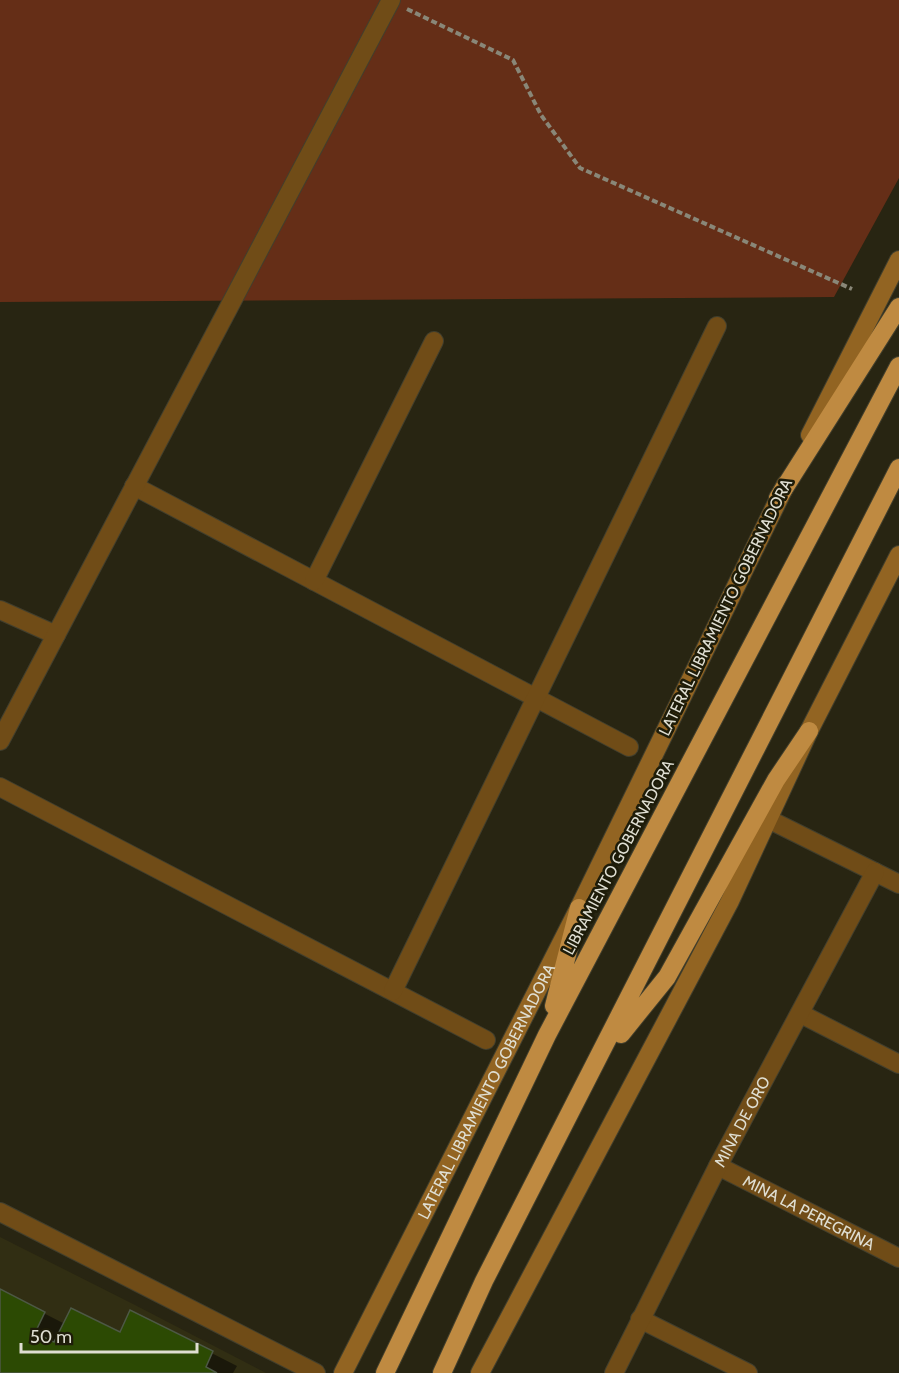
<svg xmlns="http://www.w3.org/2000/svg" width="899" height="1373" viewBox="0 0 899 1373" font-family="Cabin,sans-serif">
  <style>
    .built { fill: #312e13 }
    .green { fill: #652e17 }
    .shadow { fill: #0007 }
    .building { fill: #2c4a03; stroke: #4d5845; stroke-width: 1.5 }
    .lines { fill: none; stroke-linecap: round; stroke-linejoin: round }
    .street-casing { stroke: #423f2d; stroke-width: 20 }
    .secondary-casing { stroke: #423f2d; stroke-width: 20 }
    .highway-casing { stroke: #423f2d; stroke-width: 20 }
    .path { stroke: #898778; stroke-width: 4; stroke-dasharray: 6 3; stroke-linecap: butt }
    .street { stroke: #704c17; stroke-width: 18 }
    .secondary { stroke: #926422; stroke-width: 18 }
    .highway { stroke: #bf8a41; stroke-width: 18 }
    .labels { text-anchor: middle; stroke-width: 5; stroke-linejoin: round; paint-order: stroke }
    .street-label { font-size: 16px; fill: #dfded2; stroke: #1e1c09 }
  </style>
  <rect width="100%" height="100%" fill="#282512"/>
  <!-- built -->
  <path class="built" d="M0,1237L135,1305L266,1373H0Z"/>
  <!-- green -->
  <path class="green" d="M0,0H899V178L834,297L0,302Z"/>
  <!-- shadow -->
  <path class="shadow" d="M0,1291L65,1324L120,1334L131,1312L237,1366L233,1373H0Z"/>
  <!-- building -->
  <path class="building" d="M0,1289L45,1312L35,1333L54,1342L71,1308L120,1332L130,1310L213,1351L206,1367L217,1373H0Z"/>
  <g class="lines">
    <defs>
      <g id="street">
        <path d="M134,486L629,747"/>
        <path d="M314,581L434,341"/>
        <path d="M0,610L56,635"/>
        <path d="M0,741L391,0"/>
        <path d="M0,787L486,1040"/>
        <path d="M768,819L899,884"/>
        <path d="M393,991L717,326"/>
        <path d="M801,1014L899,1064"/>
        <path id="s1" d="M718,1166L899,1258"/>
        <path d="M0,1212L316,1373"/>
        <path d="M640,1319L748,1373"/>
        <path id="s2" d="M614,1373L718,1166L875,872"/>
      </g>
      <g id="secondary">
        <path d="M810,435L899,260"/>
        <path id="s3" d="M343,1373L579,908L786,484"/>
        <path d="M480,1373L730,901L809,731L899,555"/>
      </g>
      <path id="highway" d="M778,498L899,307
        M554,1006L579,908
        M621,1034L667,977L776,780L809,731
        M385,1373L547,1035L899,366
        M442,1373L484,1281L899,468"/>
    </defs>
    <!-- street casing -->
    <use href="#street" class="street-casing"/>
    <!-- secondary casing -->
    <use href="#secondary" class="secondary-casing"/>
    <!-- highway casing -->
    <use href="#highway" class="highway-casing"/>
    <!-- path -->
    <path class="path" d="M407,9L513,60L541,115L580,168L852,289"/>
    <!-- street -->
    <use href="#street" class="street"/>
    <!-- secondary -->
    <use href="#secondary" class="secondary"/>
    <!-- highway -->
    <use href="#highway" class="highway"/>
  </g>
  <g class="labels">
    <!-- street labels -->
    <g class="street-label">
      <text transform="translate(725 607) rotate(-64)" y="6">LATERAL LIBRAMIENTO GOBERNADORA</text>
      <text transform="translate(618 857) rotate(-62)" y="6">LIBRAMIENTO GOBERNADORA</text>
      <text dy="6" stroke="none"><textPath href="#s3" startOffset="316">LATERAL LIBRAMIENTO GOBERNADORA</textPath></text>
      <text dy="6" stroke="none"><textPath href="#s2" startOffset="282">MINA DE ORO</textPath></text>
      <text dy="6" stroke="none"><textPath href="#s1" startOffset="102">MINA LA PEREGRINA</textPath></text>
    </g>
  </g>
  <!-- scale -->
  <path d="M21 1343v9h176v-9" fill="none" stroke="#dfded2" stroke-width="3"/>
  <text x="30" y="1343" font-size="18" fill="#dfded2" stroke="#1e1c09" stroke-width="4.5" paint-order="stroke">50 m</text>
</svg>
